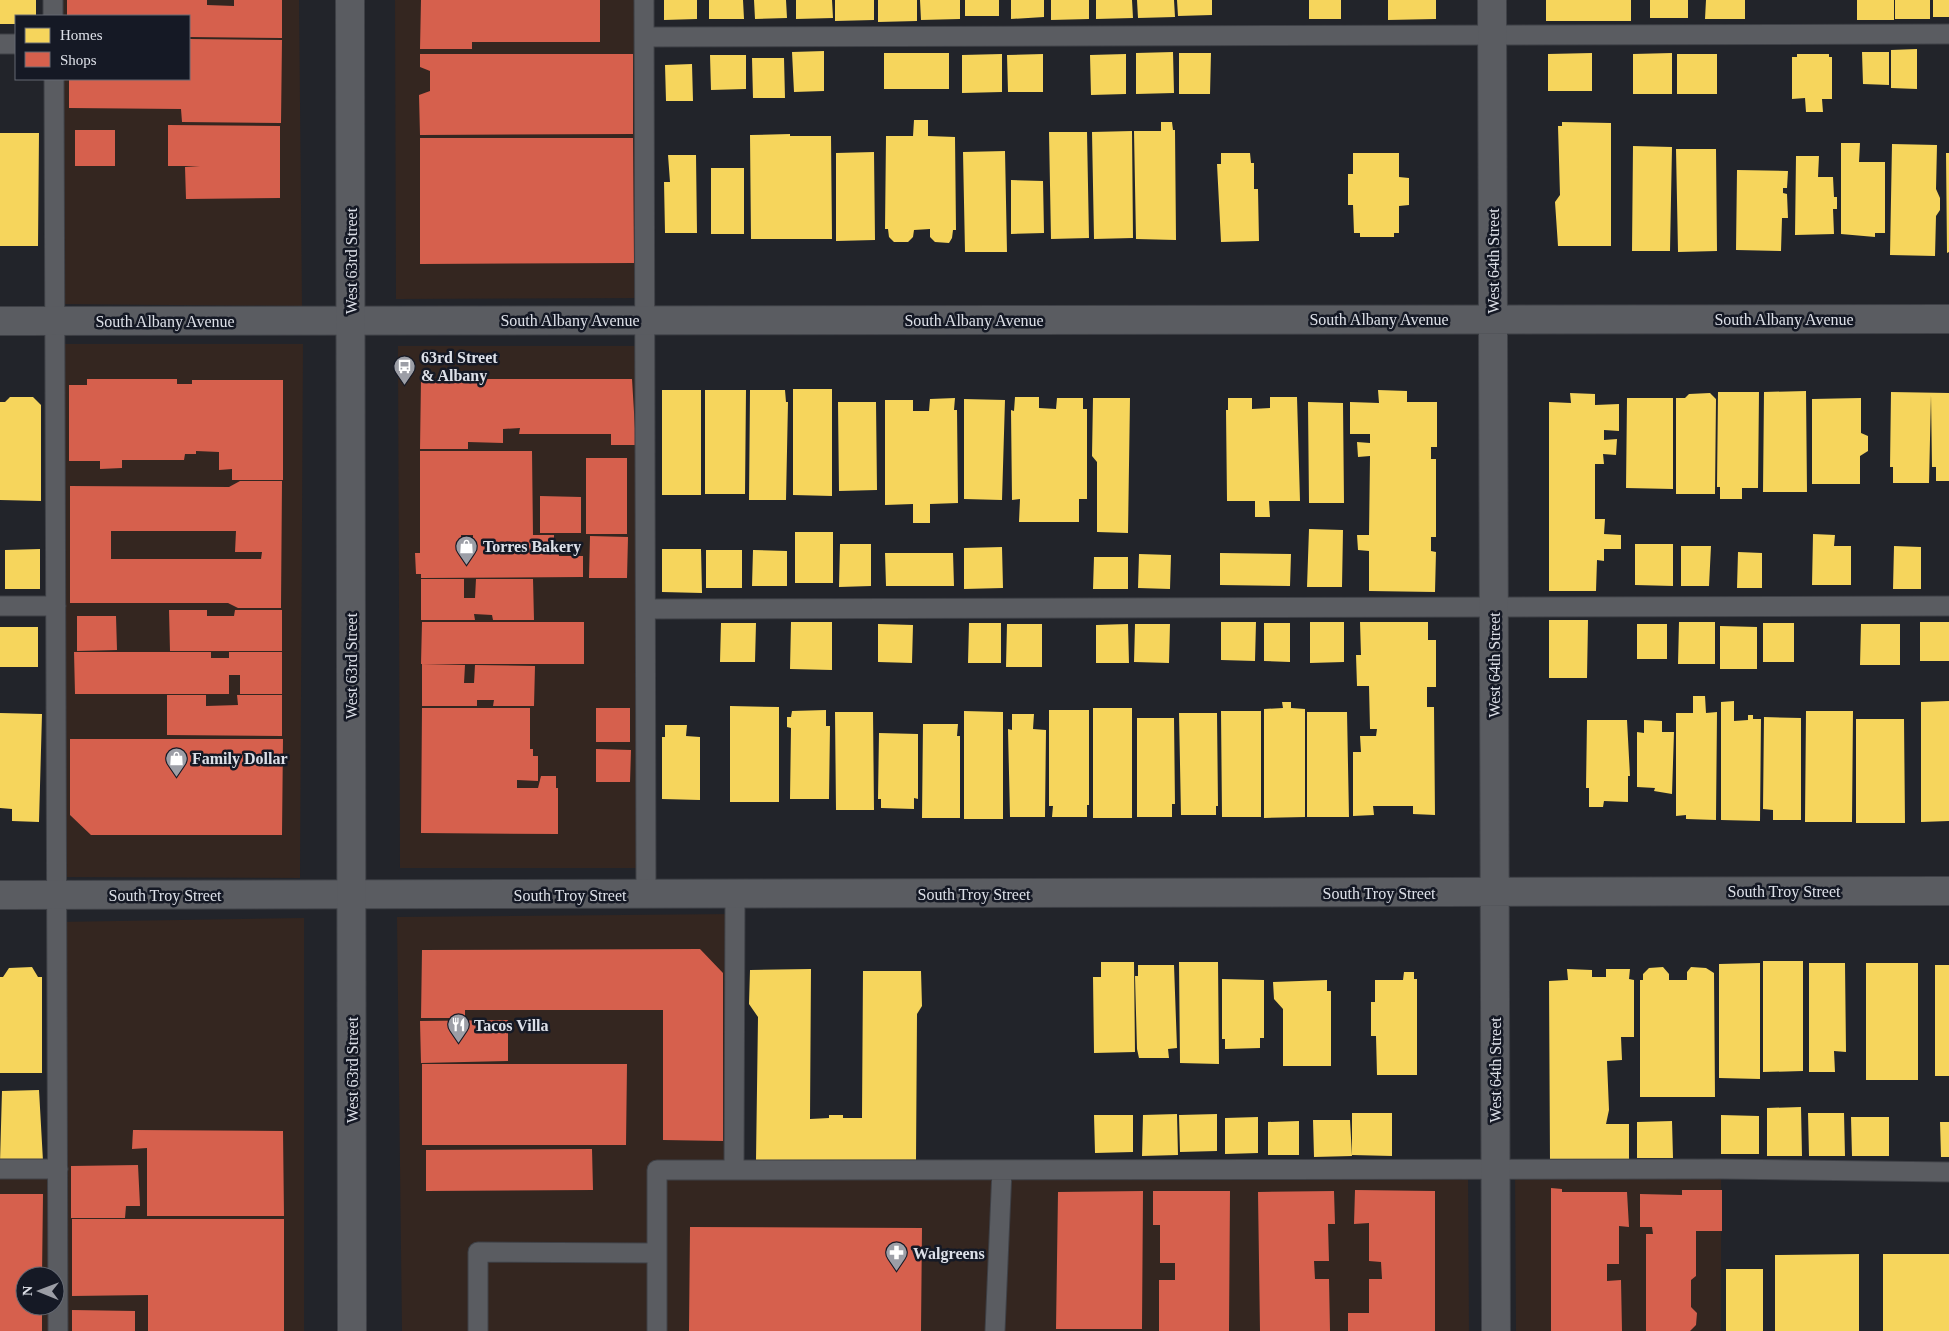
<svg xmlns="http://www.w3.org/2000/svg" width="1949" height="1331" viewBox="0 0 1949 1331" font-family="'Times New Roman',serif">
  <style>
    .commercial { fill: #342620; fill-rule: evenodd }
    .homes { fill: #f6d55c }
    .shops { fill: #d6604d; fill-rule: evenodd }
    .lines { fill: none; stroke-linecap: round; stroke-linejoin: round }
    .service-casing { stroke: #3e4046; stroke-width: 21 }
    .minor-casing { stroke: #3e4046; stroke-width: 30 }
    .secondary-casing { stroke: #3e4046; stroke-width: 30 }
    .service { stroke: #5a5c61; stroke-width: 19 }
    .minor { stroke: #5a5c61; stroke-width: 28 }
    .secondary { stroke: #5a5c61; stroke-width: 28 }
    .labels { text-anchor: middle; stroke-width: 5; stroke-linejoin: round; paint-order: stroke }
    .street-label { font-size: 16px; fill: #dde0e8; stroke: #151925 }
    .poi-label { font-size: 16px; font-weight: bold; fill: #dde0e8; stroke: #151925; text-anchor: start }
  </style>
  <rect width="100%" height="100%" fill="#22242a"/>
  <!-- commercial -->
  <path class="commercial" d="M53,0H299L302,306L55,304L54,79H189V16H53Z
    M395,0H644L646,298L396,299Z
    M55,344H303L300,878L56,877Z
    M398,346H645L646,868H400Z
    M734,914V1170H1468L1469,1331H402L397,917Z
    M304,918V1331H0V1169H57V922ZM25,1276H55V1306H25Z
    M1515,1169H1721V1331H1516Z"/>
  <!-- homes -->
  <path class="homes" d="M0,0H36V16H16V24H0Z
    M664,0H697V19L664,20Z
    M709,0H743L744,19H709Z
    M754,0H786L787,18L755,19Z
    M796,0H832L833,18L796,19Z
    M835,0H874V20L835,21Z
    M878,0H917V21L878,22Z
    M920,0H960V19L921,20Z
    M965,0H999V16H965Z
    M1011,0H1044V17L1011,19Z
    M1051,0H1089V19L1051,20Z
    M1096,0H1132L1133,18L1096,19Z
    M1137,0H1174L1175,17L1138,18Z
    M1177,0H1212V15L1178,16Z
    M1309,0H1341V19H1309Z
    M1388,0H1436V19L1388,20Z
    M1546,0H1631V21H1546Z
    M1650,0H1688V18H1650Z
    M1706,0H1745V19H1705Z
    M1857,0H1894V20H1857Z
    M1895,0H1930V19H1895Z
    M1933,0H1949V17H1933Z
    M1917,49V89L1891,88V50Z
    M824,51V91L794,92L792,52Z
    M1173,52L1174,93L1136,94V53Z
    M1862,52H1889V85L1863,84Z
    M884,53H949V89H884Z
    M1179,53H1211L1210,94H1179Z
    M1592,53V91H1548V54Z
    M1672,53V94H1633V54Z
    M1002,54V92L962,93V55Z
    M1043,54V92H1008L1007,55Z
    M1126,54V94L1091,95L1090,55Z
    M1677,54H1717V94H1677Z
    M1797,54H1829V57H1832V99H1822L1823,112H1806L1805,98L1792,99V57H1797Z
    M710,55H746V89L711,90Z
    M752,58H784L785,98H753Z
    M692,64L693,101H666L665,65Z
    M914,120H928V136L955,137L956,230H953L952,238L949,243L935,242L930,237V229L914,230L913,237L908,242H894L889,237L888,229H885L886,136H913Z
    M1161,122H1172L1173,130H1175L1176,240L1136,239L1134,131H1161Z
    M1562,122L1611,123V246H1558L1555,202L1560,195L1558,126H1562Z
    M1132,131L1133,238L1094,239L1092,132Z
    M1049,132H1087L1089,238L1051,239Z
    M0,133H39L38,246H0Z
    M790,134V136H831L832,239H751L750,135Z
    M1841,143H1860L1859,162H1885V233H1875V237L1841,234Z
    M1892,144L1937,145L1936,189L1940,198V210L1936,216L1935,256L1890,255Z
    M1633,146L1672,147L1670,251H1632Z
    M1676,149H1716L1717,251L1678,252Z
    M1005,151L1007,252H965L963,152Z
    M874,152L875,240L836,241V153Z
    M1221,153H1250L1251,163H1254V189H1258L1259,241L1221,242L1217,164H1221Z
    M1353,153H1399V177L1409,178V205L1399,206V233H1394V237H1360V233H1354L1353,205H1348V174H1353Z
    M1946,153H1949V252L1947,253Z
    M668,155H696L697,233H665L664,182H670Z
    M1796,156H1819L1818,177H1833L1834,197H1837V209H1833L1834,234L1795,235Z
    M711,168H744V234H711Z
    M1737,170L1788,171L1787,188H1783V193L1787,194L1788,218H1782L1781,251L1736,250Z
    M1011,180L1043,181L1044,233L1011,234Z
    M793,389H832V496L793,495Z
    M662,390H701V495H662Z
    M705,390H746L745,494H705Z
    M750,390H785L786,402H788L786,500H749Z
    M1378,390L1407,391V402H1437V447H1431V459H1436V537H1431V551L1436,552L1435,592L1369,591V551L1358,550L1357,535H1369L1370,456L1358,457L1357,442L1370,443V434H1350V402L1379,403Z
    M1806,391L1807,492H1763L1764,392Z
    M1718,392H1759L1758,488H1742V499H1720V487H1717Z
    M1891,392L1949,393V481H1936V467H1932L1931,395L1929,483H1893V467H1890Z
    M1570,393L1595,394V405L1619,404V431L1604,430V440L1617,439L1616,455L1603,454L1604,464H1595V519H1605L1604,534L1621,535V549H1604V561L1597,560L1596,591H1549V402L1571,403Z
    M1710,393L1716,399L1715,494H1676V398H1685L1689,394Z
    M10,397H33L41,405V501L0,500V402H5Z
    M1015,397H1039V408L1056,409L1057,398H1083V409H1087V499H1079V522H1019L1020,499L1012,500L1011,410L1014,411Z
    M1270,397H1297L1300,501H1269L1270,517H1255V501H1227L1226,410H1228V398H1252V409L1270,408Z
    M955,398L954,410H957L958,503L930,504V523H913V504L885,505V400H913V411H929L930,399Z
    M1093,398H1130L1128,533L1097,532V462L1092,456Z
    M1627,398H1673V489L1626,488Z
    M1861,398V433L1868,436V451L1860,456V484H1812V399Z
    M964,399L1005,400L1002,500L964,499Z
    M838,402H876L877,490L839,491Z
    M1308,402L1343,403L1344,503H1309Z
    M1309,529L1343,530L1342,587H1307Z
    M795,532H833V583H795Z
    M1813,534L1835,535L1834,546H1851V585H1812Z
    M840,544H871V586L839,587Z
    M1635,544H1673V586L1635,585Z
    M1681,546H1711L1709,586H1681Z
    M1894,546L1921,547V589H1893Z
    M1002,547L1003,588L964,589V548Z
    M40,549V589H5V550Z
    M662,549H701L702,593L662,592Z
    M706,550H742V588H706Z
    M753,550L787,551V586H752Z
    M1738,552L1762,553V588H1737Z
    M885,553H953L954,586H886Z
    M1220,553L1291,554L1290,586L1220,585Z
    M1139,554L1171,555L1170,589L1138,588Z
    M1094,557H1128V589H1093Z
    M1549,620H1588L1587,678H1549Z
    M791,622H832V670L790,669Z
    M1221,622H1256L1255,661L1221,660Z
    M1310,622H1344V662L1310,663Z
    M1360,622H1428V640H1436V687H1427V707H1434L1435,815L1413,814V806H1373L1374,815L1353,816V752H1361L1360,736H1376L1377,729H1370L1369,686H1357L1356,655H1361Z
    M1679,622H1715V664H1678Z
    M1920,622H1949V661H1920Z
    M721,623H756L755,662H720Z
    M969,623H1001V663H968Z
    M1264,623H1290V662L1264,661Z
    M1763,623H1794V662H1763Z
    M878,624L913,625L912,663L878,662Z
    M1007,624H1042V667H1006Z
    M1128,624L1129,663H1096V625Z
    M1135,624H1170L1169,663L1134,662Z
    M1637,624H1667V659H1637Z
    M1861,624H1900V665H1860Z
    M1720,626L1757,627V669H1720Z
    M0,627H38V667H0Z
    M1693,696H1705L1706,713L1717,712L1716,820L1686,819V815L1676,816V713H1693Z
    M1734,701V721L1748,720V715H1753V719H1761L1760,821L1721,820V702Z
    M1949,701V821L1921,822V702Z
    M1282,702H1291V708L1305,709V817L1264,818V709L1283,708Z
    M730,706L779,707V802H730Z
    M1093,708H1132V818H1093Z
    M826,710V726H830L829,799H790L791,728L787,727V717H791L792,711Z
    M1049,710H1089V805H1087V817H1052L1053,806H1049Z
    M964,711L1003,712V819H964Z
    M1221,711H1261V817H1222Z
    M1806,711H1853L1852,822H1805Z
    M835,712H873L874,810H836Z
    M1307,712H1347L1349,817H1307Z
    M0,713L42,714L39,822L12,821V809L0,808Z
    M1179,713H1217L1218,806H1216V815H1181Z
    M1012,714H1034L1033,729L1046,730L1045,817H1010L1008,729L1012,730Z
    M1764,717L1801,718V820H1773V810L1763,809Z
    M1137,718H1174L1175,804H1172V817H1137Z
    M1856,719H1904L1905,823H1856Z
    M1587,720H1627L1630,776H1628V802L1604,801L1603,807H1589V788H1586Z
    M1644,720L1662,721V732H1674L1672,794L1654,791L1655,788L1637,787V732L1644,733Z
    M923,724H958L957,736H960V818H922Z
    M665,725H687L686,736L700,737V800L662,799V737H665Z
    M879,733L918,734V799L914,798V809L881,808V799H878Z
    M1763,961H1803V1071L1763,1072Z
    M1101,962H1134L1135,1052L1094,1053L1093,977H1101Z
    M1179,962H1218L1219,1064L1180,1063Z
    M1760,963V1079L1719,1078V964Z
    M1809,963H1845L1846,1052L1834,1051L1835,1072H1809Z
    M1866,963H1918V1080H1866Z
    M1138,965H1174L1177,1048L1168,1049L1169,1058H1139L1137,1049L1135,976H1138Z
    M1935,965H1949V1076H1935Z
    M32,967L38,977H42V1073H0V977H3L9,968Z
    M1663,967L1669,974V980H1687V972L1691,967L1706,968L1714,973L1715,1097H1640V980H1643V974L1649,968Z
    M811,969L810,1119L829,1118V1115H843V1118H862L863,971H921L922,1006L917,1014L916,1161L756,1160L758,1017L749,1004L750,970Z
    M1567,969L1592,970V977H1606V969H1630L1629,979L1634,980V1037H1621L1622,1060L1607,1061L1609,1110L1606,1124H1629V1160L1550,1161L1549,981L1568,980Z
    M1404,972H1414V979H1417V1075H1377L1376,1036H1371V1002H1375V980H1403Z
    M1222,979L1264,980V1038H1260V1048L1225,1049V1039H1222Z
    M1327,980V991H1331V1066H1283V1009L1274,999L1273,982Z
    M39,1090L43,1161L0,1162L2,1091Z
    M1801,1107L1802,1156H1767V1108Z
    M1352,1113H1392V1156L1352,1155Z
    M1808,1113H1844L1845,1156H1809Z
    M1177,1114L1178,1155L1142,1156L1143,1115Z
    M1217,1114V1151L1180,1152L1179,1115Z
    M1094,1115H1133V1152L1095,1153Z
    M1721,1115L1759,1116V1154H1721Z
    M1258,1117V1153L1225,1154V1118Z
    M1851,1117H1889V1156H1852Z
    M1313,1120H1350L1352,1156L1314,1157Z
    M1299,1121V1155H1268V1122Z
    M1672,1121L1673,1158H1637V1122Z
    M1940,1122H1949V1157H1941Z
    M1859,1254V1331H1775V1255Z
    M1883,1254H1949V1331H1883Z
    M1726,1269H1763V1331H1726Z"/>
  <!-- shops -->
  <path class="shops" d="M67,0H207V5L234,6V0H282V38L189,37V16H67Z
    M421,0H600V42H472V49H420Z
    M189,39L282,40L281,123L182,122L181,109L69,108V79H189Z
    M420,54H633V134L420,135L419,95L430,91V71L420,67Z
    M168,125L280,126V198L186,199L185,167L200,166H168Z
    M75,130H115V166H75Z
    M420,138H633L634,263L420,264Z
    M87,379H177V384H192V380H283V480H232V469L219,470V452L196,451V454H185L184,460H122V468L100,469V461H69V385H87Z
    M421,379H632L636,445H611V434H519L520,428L503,429V443L468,442V449H420Z
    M420,451H532L533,535H554V547L558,548L559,556H583V577L421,578V574H416L415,553H420ZM461,535H473V552L462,551Z
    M586,458H627V534H586Z
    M240,481H282L281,608H238L228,603H70V486L229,487ZM111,531H236L235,552H262L261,559H111Z
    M540,496L581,497V533H540Z
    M590,536L628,537L627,578H589Z
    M421,579H464V598H475L476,579H533L534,620H493L492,615L474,614L475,620H421Z
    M169,610H207V616H234L235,610H282V651H170Z
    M77,616H116L117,650L77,651Z
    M422,622H584V664H421Z
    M74,652H211V658H229V652H282V694H240V675H229V694H75Z
    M422,664L465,665L464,683H474L475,665L535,666L534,706H493L494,700H477V706H422Z
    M167,695H206V706L238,705L237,695H282V736L167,735Z
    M422,708H530V749H533V756H538V781L517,780V788H538L541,776H556V788H558V834L421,833Z
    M596,708H630V742H596Z
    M70,739H283L282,835H91L70,815Z
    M596,749L631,750L630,782H596Z
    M700,949L723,973V1141L663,1140V1010H465V1018H421L422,950Z
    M508,1020V1061L421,1063L420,1021Z
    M422,1064H627L626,1145H422Z
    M133,1130L283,1131L284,1216H147V1148L132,1149Z
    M592,1149L593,1190L426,1191V1150Z
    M138,1165L140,1206H126L125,1218H71V1166Z
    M1551,1188L1562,1189V1192H1627L1629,1227L1619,1226V1264H1607V1281L1621,1280L1622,1331H1551Z
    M1355,1190L1435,1191V1331H1348V1313H1369V1279H1382L1381,1262L1369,1261V1223L1354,1224Z
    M1682,1190H1722V1231H1696V1276L1691,1280V1307L1697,1313L1696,1325L1690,1331H1646V1234H1653L1652,1227H1640V1194L1682,1195Z
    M1143,1191L1142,1329H1056L1058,1192Z
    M1153,1191H1230L1229,1331H1159V1280H1175V1263H1160V1225H1153Z
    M1334,1191L1335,1224H1328L1329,1261H1314L1315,1279H1329L1330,1331H1260L1258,1192Z
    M0,1194H43L42,1276H25V1306H42V1331H0Z
    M72,1219H284V1331H148V1295L72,1296Z
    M690,1227L922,1228L921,1331H689Z
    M72,1310L135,1311V1331H72Z"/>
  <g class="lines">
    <defs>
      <path id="service" d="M53,0V16
        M644,0L646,895
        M645,37L1949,34
        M0,44H16
        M54,79L58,1331
        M0,606H56
        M646,609L1949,606
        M0,1169H58
        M734,1170L735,895
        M478,1331V1252L657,1253
        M657,1331V1170L1721,1169L1949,1172
        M995,1331L1002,1170"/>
      <path id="minor" d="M1492,0L1496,1331
        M0,321L1949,319
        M0,895L1949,891"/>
      <path id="secondary" d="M350,0L352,1331"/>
    </defs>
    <!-- service casing -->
    <use href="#service" class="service-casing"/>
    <!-- minor casing -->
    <use href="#minor" class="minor-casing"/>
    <!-- secondary casing -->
    <use href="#secondary" class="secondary-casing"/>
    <!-- service -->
    <use href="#service" class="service"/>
    <!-- minor -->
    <use href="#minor" class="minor"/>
    <!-- secondary -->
    <use href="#secondary" class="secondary"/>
  </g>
  <!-- icons -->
  <defs>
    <symbol id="bus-pin" viewBox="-11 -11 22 30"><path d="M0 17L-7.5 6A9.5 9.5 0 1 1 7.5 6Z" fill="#9c9ea6" stroke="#151925"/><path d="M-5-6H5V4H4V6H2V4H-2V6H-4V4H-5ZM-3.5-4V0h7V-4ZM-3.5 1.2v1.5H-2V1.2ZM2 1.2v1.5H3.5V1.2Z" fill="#fff"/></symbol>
    <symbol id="shop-pin" viewBox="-11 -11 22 30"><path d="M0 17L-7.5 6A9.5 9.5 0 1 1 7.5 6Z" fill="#9c9ea6" stroke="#151925"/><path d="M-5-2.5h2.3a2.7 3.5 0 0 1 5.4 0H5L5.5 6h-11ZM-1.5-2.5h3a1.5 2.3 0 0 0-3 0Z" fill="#fff"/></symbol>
    <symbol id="restaurant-pin" viewBox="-11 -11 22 30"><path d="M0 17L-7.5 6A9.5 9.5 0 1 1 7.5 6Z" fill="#9c9ea6" stroke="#151925"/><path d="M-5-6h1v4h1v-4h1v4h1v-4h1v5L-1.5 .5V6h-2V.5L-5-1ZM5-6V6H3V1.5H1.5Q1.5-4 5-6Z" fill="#fff"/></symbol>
    <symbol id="pharmacy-pin" viewBox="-11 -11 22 30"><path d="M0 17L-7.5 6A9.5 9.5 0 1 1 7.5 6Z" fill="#9c9ea6" stroke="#151925"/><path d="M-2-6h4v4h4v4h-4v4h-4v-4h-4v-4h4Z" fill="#fff"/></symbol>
  </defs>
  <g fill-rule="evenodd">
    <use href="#bus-pin" x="392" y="354" width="25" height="34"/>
    <use href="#shop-pin" x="454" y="534" width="25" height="34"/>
    <use href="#shop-pin" x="164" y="746" width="25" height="34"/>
    <use href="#restaurant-pin" x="446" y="1012" width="25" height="34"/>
    <use href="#pharmacy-pin" x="884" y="1240" width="25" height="34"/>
  </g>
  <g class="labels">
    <!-- street labels -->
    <g class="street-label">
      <text transform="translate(351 261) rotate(-90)" y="6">West 63rd Street</text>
      <text transform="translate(1493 261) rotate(-90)" y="6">West 64th Street</text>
      <text x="1379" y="325">South Albany Avenue</text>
      <text x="1784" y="325">South Albany Avenue</text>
      <text x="570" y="326">South Albany Avenue</text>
      <text x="974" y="326">South Albany Avenue</text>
      <text x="165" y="327">South Albany Avenue</text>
      <text transform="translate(1494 665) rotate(-90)" y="6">West 64th Street</text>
      <text transform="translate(351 666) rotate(-90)" y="6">West 63rd Street</text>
      <text x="1784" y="897">South Troy Street</text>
      <text x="1379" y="899">South Troy Street</text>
      <text x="974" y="900">South Troy Street</text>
      <text x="165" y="901">South Troy Street</text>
      <text x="570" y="901">South Troy Street</text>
      <text transform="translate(352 1070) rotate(-90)" y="6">West 63rd Street</text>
      <text transform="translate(1495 1070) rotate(-90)" y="6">West 64th Street</text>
    </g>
    <!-- poi labels -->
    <g class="poi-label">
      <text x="421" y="363">63rd Street<tspan x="421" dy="18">&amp; Albany</tspan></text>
      <text x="483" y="552">Torres Bakery</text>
      <text x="192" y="764">Family Dollar</text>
      <text x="474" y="1031">Tacos Villa</text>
      <text x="913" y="1259">Walgreens</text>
    </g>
  </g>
  <!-- legend -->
  <rect x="15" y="15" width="175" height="65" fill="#151925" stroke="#656973"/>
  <rect x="25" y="28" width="25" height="15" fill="#f6d55c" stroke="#656973"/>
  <text x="60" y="40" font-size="15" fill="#dde0e8">Homes</text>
  <rect x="25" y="52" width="25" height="15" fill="#d6604d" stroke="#656973"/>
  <text x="60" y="65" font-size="15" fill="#dde0e8">Shops</text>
  <!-- north arrow -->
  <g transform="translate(40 1291) rotate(271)"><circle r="24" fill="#151925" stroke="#656973"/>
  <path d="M0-4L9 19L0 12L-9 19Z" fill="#9c9ea6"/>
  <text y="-8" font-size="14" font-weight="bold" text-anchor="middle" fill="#dde0e8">N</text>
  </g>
</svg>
